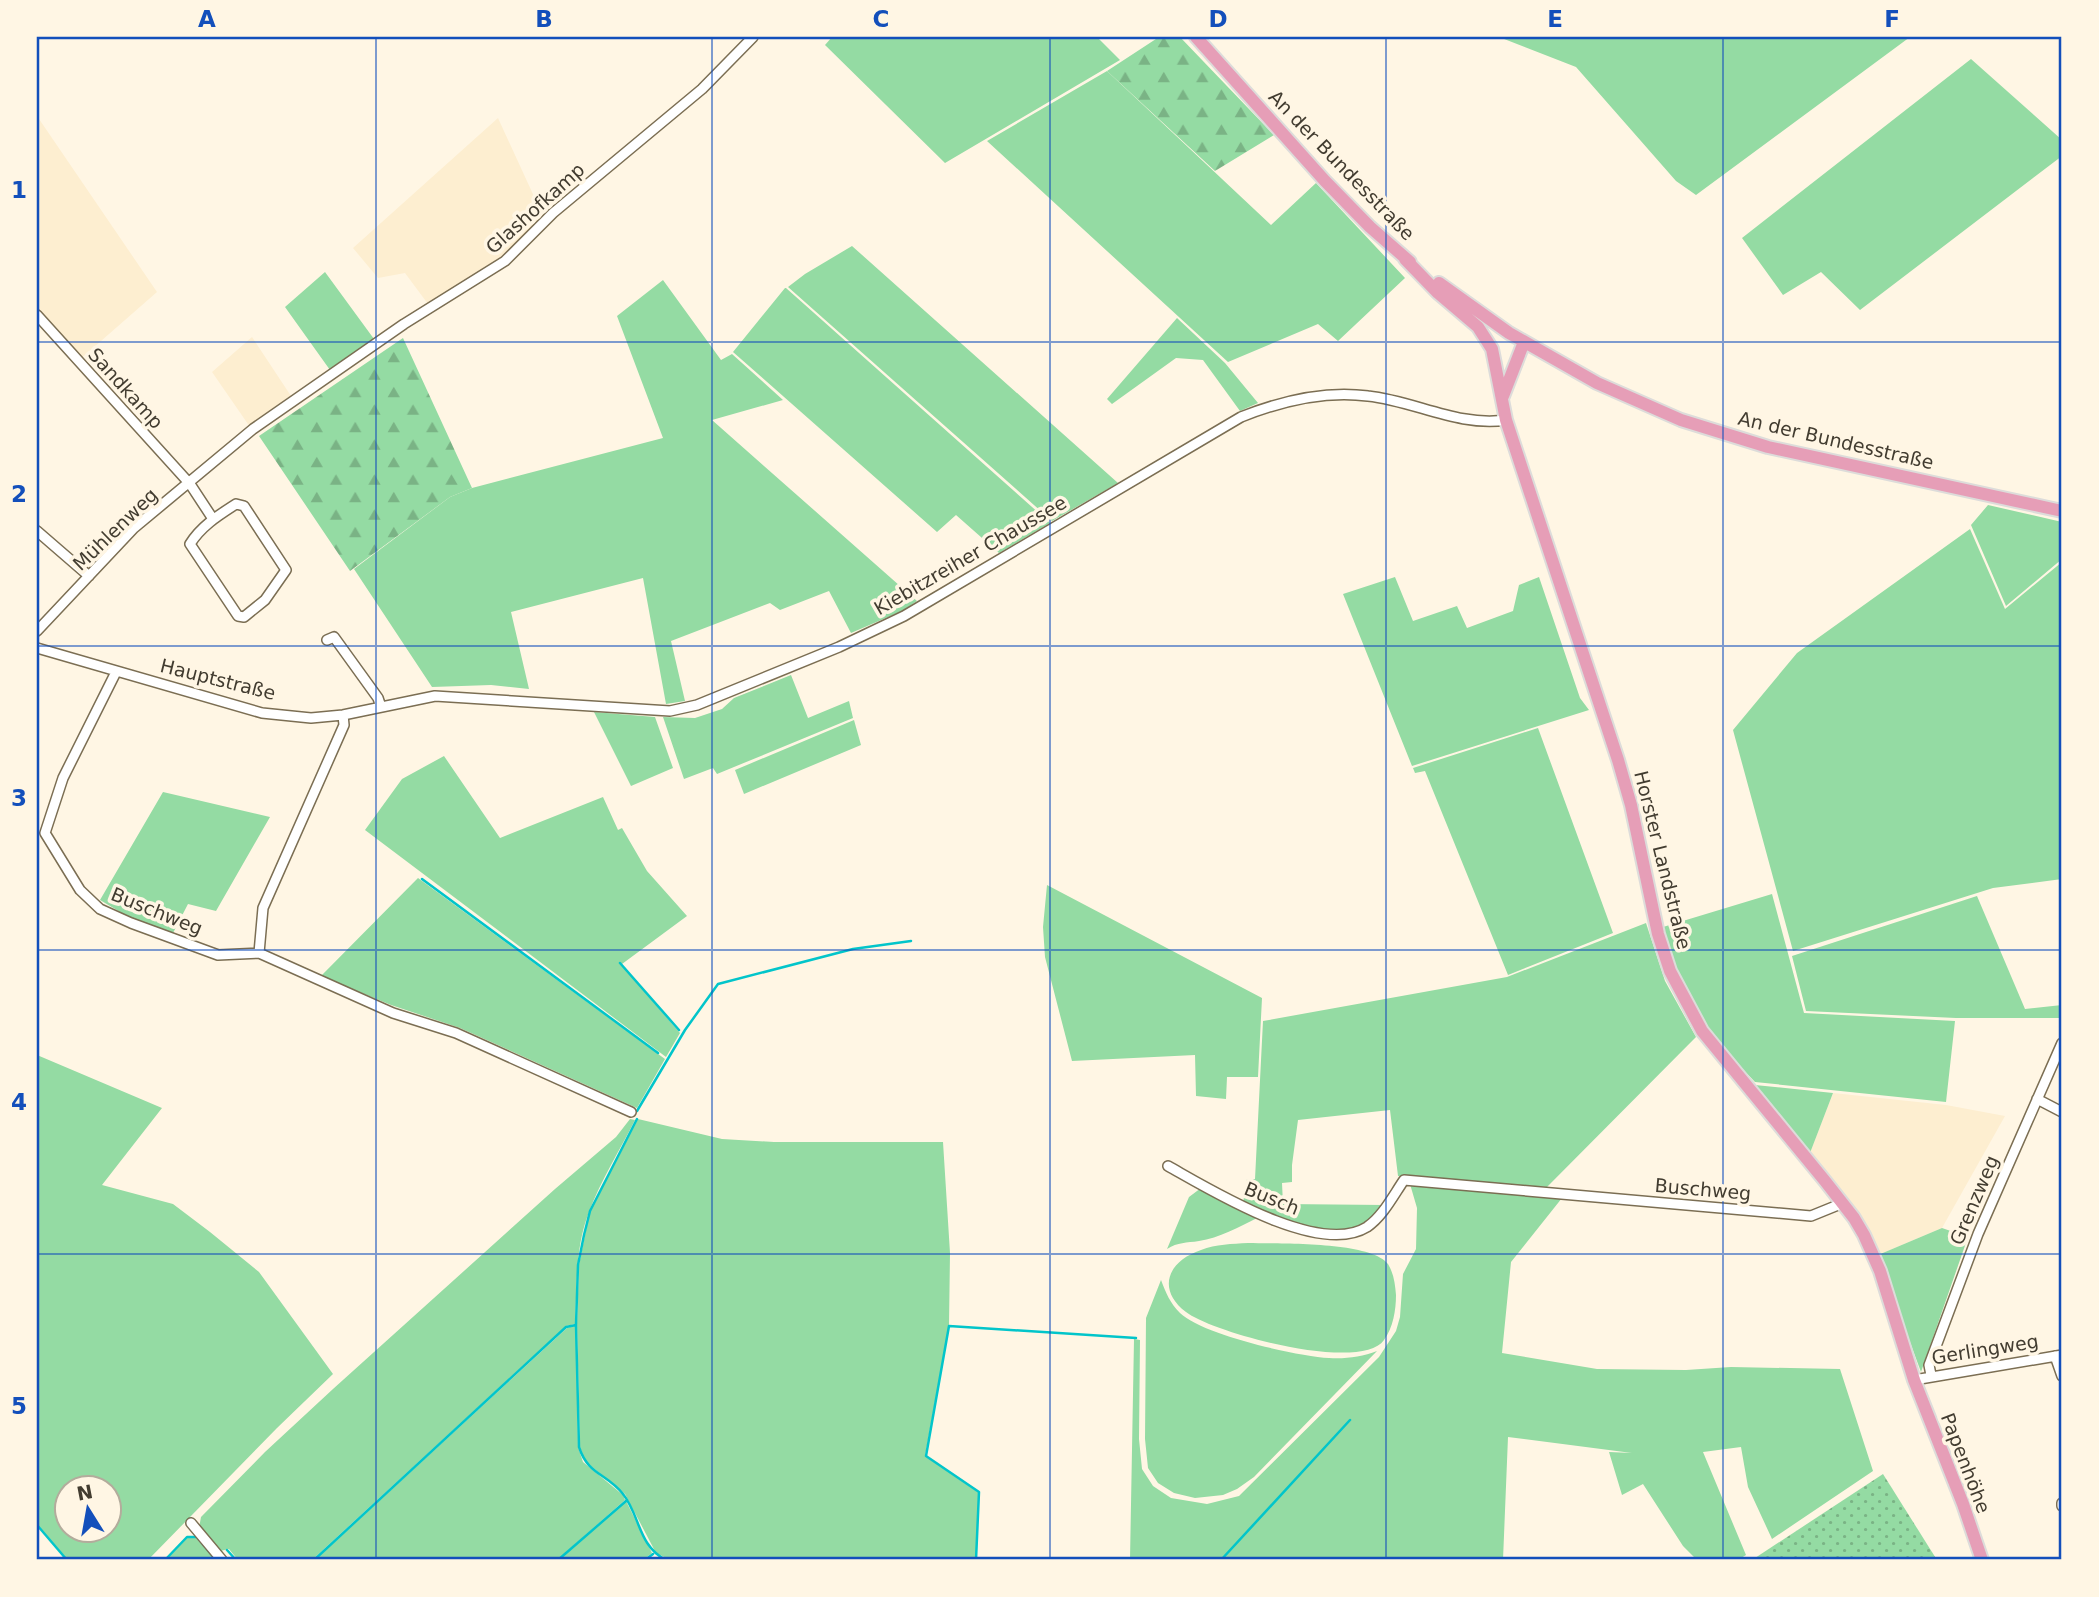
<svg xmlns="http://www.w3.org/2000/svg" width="2099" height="1597" viewBox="0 0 2099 1597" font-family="'DejaVu Sans',sans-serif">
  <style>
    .built { fill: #fdeed0 }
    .grass { fill: #94dba3; fill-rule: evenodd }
    .forest { fill: url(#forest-firs) }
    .garden { fill: url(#garden-dots) }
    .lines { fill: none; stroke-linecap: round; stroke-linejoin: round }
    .stream { stroke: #02c5ca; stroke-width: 2.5 }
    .minor-casing { stroke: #7b6e53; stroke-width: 12 }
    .major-casing { stroke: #dddcda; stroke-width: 16 }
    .minor { stroke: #fff; stroke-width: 9 }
    .major { stroke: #e69eb7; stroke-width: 12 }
    .grid { fill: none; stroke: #134fbb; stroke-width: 2; stroke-opacity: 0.55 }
    .labels { text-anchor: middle; stroke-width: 7; stroke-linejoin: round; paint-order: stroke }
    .street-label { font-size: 19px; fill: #423c30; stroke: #fff6e4 }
    .neatline { fill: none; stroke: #134fbb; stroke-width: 2.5 }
    .grid-label { font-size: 23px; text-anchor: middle; font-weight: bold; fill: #134fbb }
  </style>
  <defs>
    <pattern id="forest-firs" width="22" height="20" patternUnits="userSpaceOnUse" patternTransform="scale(1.75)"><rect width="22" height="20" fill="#94dba3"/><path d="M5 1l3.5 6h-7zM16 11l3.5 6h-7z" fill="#7ab385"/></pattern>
    <pattern id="garden-dots" width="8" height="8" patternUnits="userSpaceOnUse" patternTransform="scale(1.75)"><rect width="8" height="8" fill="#94dba3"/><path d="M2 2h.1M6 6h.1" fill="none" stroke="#7ab385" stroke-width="1.8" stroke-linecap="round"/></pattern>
  </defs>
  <rect width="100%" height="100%" fill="#fff6e4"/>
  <!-- built -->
  <path class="built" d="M37,116L157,292L77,362L37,319Z
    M498,118L543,216L502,258L428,304L405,273L378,278L353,248Z
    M252,337L291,396L250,427L212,372Z
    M1833,1093L1946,1105L2005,1116L1942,1228L1878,1255L1856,1209L1810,1153Z"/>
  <!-- grass -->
  <path class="grass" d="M832,37H1097L1120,60L945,163L825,45Z
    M1499,37H1910L1696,195L1676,181L1576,67Z
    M1971,59L2062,140V156L1860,310L1821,272L1783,295L1742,238Z
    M1107,71L1271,225L1316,183L1405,278L1338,341L1318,324L1228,362L987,141Z
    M852,246L1118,483L1052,521L788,287L805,274Z
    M325,272L374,339L330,370L285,307Z
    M663,280L721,360L732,354L783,400L712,420L917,601L902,611L851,633L829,591L780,610L770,603L671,641L685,701L666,704L643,578L511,612L529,689L491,685L432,687L354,569L450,497L472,488L663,438L617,316Z
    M785,288H786L1050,523L999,553L956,515L937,532L733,352Z
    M1177,318L1225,363L1258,403L1240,411L1203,360L1176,358L1112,404L1107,399Z
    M1988,505L2062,522V559L2006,606L1971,525Z
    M1970,529L2005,609L2062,562V879L1993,888L1793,951L1733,730L1797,653Z
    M1395,577L1413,621L1457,606L1467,628L1513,611L1519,585L1539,577L1580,698L1589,710L1412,766L1343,594Z
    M791,675L808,718L849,701L853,718L717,774L713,768L684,779L663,717L695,718L722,709L734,698Z
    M594,712L655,717L673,768L631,786Z
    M854,720L861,745L744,794L735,770Z
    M1538,728L1613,933L1508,975L1425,771L1415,773L1413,768Z
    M444,756L500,838L603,797L618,830L622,828L647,871L687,916L622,964L619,962L680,1033L666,1057L365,830L402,779Z
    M163,792L270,817L216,911L188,904L173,933L132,919L100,900Z
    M418,878L665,1059L637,1108L460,1028L391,1005L321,976Z
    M1047,885L1262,998L1258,1077H1227L1226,1099L1196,1096L1195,1055L1072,1061L1045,957L1043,927Z
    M1772,894L1804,1013L1955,1021L1946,1102L1755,1082L1716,1041L1676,970L1663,927Z
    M1977,896L2025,1009L2062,1005V1018H1956L1806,1011L1792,956Z
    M1646,923L1665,981L1696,1037L1547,1187L1398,1176L1390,1110L1298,1120L1292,1165V1182L1282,1183L1283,1204L1385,1205C1379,1211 1372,1219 1365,1224C1331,1247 1275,1218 1243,1203L1247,1179H1255L1263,1021L1507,977Z
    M37,1055L162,1108L102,1185L173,1204L210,1232L259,1272L333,1374L277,1428L148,1560H68L37,1524ZM66,1488H108V1530H66Z
    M1755,1085L1833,1093L1810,1153Z
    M630,1119L635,1120C620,1150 601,1180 589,1212C575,1247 577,1287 575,1324L566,1326L312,1560H238L229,1549L220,1551L199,1528L201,1517L265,1452L333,1389L555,1189L616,1137Z
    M638,1119L722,1139L774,1142H943L950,1253L949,1325L925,1456L979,1493L976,1560H670L656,1553L625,1494L585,1461L580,1447L577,1324L579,1265L585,1235L590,1212Z
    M1410,1184L1562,1198L1511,1262L1502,1353L1597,1369L1686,1370L1731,1367L1840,1369L1873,1471L1772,1539L1748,1487L1741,1447L1703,1452L1746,1555L1738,1560H1697L1683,1546L1643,1484L1622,1495L1609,1452L1632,1453L1508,1437L1503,1560H1130L1134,1339L1140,1340L1139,1439L1142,1469L1153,1486L1171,1498L1207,1504L1239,1496L1379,1357L1396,1331L1400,1317L1403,1274L1416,1249L1417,1208Z
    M1201,1188L1257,1218C1239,1227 1219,1238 1199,1241C1186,1243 1178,1242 1167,1249L1189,1197Z
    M1942,1228L1968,1237L1921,1372L1878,1255Z
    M1248,1243C1278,1244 1370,1241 1388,1264C1394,1274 1395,1284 1396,1295C1396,1310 1393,1328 1384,1340C1361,1373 1213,1333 1186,1312C1156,1289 1168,1261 1201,1250C1216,1244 1232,1244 1248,1243Z
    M1161,1280C1166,1293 1170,1303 1180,1313C1203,1335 1296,1356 1329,1358C1345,1359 1362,1357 1377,1351L1254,1477L1237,1489L1223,1495L1195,1498L1174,1493L1158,1483L1148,1468L1145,1439L1146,1318Z
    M576,1325L578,1447L583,1462L623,1495L625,1500L557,1560H315L567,1328Z
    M626,1501L652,1553L643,1560H559Z
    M187,1538H196L215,1560H166Z"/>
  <!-- forest -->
  <path class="forest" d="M1159,37H1180L1274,135L1215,171L1107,71Z
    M403,338L472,488L450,497L350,571L259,436Z"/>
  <!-- garden -->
  <path class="garden" d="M1883,1474L1937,1560H1752Z"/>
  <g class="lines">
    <!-- stream -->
    <path class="stream" d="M422,879L658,1053
      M620,963L679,1030
      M637,1111L685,1030L718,984L853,949L911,941
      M637,1119L590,1211L584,1235L578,1265L576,1325L579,1447C588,1475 606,1473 623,1494C640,1515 638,1546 666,1560
      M37,1525L67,1560
      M227,1550L236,1560
      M165,1560L187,1537H197L216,1560
      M314,1560L566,1327L576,1325
      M558,1560L626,1501
      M645,1560L653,1554
      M976,1560L979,1492L926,1456L949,1326L1136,1338
      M1221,1560L1350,1420"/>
    <defs>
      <path id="minor" d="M37,315L190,484L213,519
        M236,504L244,506L286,570L265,600L244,617L238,616L190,544C201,526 219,515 236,504Z
        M37,531L89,576
        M37,631L134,528L253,429L404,324L505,261L553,213L702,89L753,37
        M327,640L334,637L378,698L381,707
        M37,648L262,713L311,718L343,715L435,696L670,711L697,705L839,647L904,616L1241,417C1281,401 1324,390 1368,396C1415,401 1458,427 1506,420
        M116,672L63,778L45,833L80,890L100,909L131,923L218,955L259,953L393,1013L456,1033L631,1112
        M259,953L263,908L344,725L343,715
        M2037,1099L2062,1112
        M1168,1166C1211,1190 1319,1257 1367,1227C1383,1216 1393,1196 1404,1180L1811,1216L1843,1203
        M2055,1356L2062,1376
        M1931,1375L1929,1365L1978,1234L2062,1043
        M1914,1380L2062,1355
        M2062,1503V1506
        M191,1523L222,1560"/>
      <path id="major" d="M1196,37L1325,181L1370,227L1410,262
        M1405,259L1438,293L1478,327L1492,349L1506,420L1618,760L1631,805L1658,934L1670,971L1702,1031L1825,1181L1854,1218L1864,1235L1880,1271L1914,1380L1963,1504L1982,1560
        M1439,283L1509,333L1597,383L1681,420L1768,447L2062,511
        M1503,396L1524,342"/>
    </defs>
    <!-- minor casing -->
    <use href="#minor" class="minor-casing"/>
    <!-- major casing -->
    <use href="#major" class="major-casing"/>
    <!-- minor -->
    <use href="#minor" class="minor"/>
    <!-- major -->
    <use href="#major" class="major"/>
  </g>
  <!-- grid -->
  <path class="grid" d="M376,37V1560M712,37V1560M1050,37V1560M1386,37V1560M1723,37V1560M37,342H2062M37,646H2062M37,950H2062M37,1254H2062"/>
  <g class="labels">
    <!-- street labels -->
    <g class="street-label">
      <text transform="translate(1342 165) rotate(46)" y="7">An der Bundesstraße</text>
      <text transform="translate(535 208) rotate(-42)" y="7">Glashofkamp</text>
      <text transform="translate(126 388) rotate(48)" y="7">Sandkamp</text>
      <text transform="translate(1836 440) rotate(13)" y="7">An der Bundesstraße</text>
      <text transform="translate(115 529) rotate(-44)" y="7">Mühlenweg</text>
      <text transform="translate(970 555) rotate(-30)" y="7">Kiebitzreiher Chaussee</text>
      <text transform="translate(218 679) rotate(14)" y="7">Hauptstraße</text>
      <text transform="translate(1663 860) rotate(76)" y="7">Horster Landstraße</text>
      <text transform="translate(157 911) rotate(22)" y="7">Buschweg</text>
      <text transform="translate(1703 1189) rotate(5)" y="7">Buschweg</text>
      <text transform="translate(1272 1198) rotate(22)" y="7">Busch</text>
      <text transform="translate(1974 1200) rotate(-67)" y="7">Grenzweg</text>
      <text transform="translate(1985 1349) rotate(-9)" y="7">Gerlingweg</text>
      <text transform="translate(1966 1463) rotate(69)" y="7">Papenhöhe</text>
    </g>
  </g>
  <!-- border -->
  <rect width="2099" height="1597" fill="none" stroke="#fff6e4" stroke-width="77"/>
  <!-- north arrow -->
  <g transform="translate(88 1509) rotate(349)"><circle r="33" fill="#fff6e4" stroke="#b3ac9c" stroke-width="2"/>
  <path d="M0-5L12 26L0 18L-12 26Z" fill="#134fbb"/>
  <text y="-10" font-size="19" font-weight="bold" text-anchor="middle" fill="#423c30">N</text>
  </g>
  <rect x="38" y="38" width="2022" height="1520" class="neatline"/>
  <g class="grid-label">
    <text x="207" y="27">A</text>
    <text x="544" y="27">B</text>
    <text x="881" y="27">C</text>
    <text x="1218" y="27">D</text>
    <text x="1555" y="27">E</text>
    <text x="1892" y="27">F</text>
    <text x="19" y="198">1</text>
    <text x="19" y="502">2</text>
    <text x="19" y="806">3</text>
    <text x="19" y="1110">4</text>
    <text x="19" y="1414">5</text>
  </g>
</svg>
